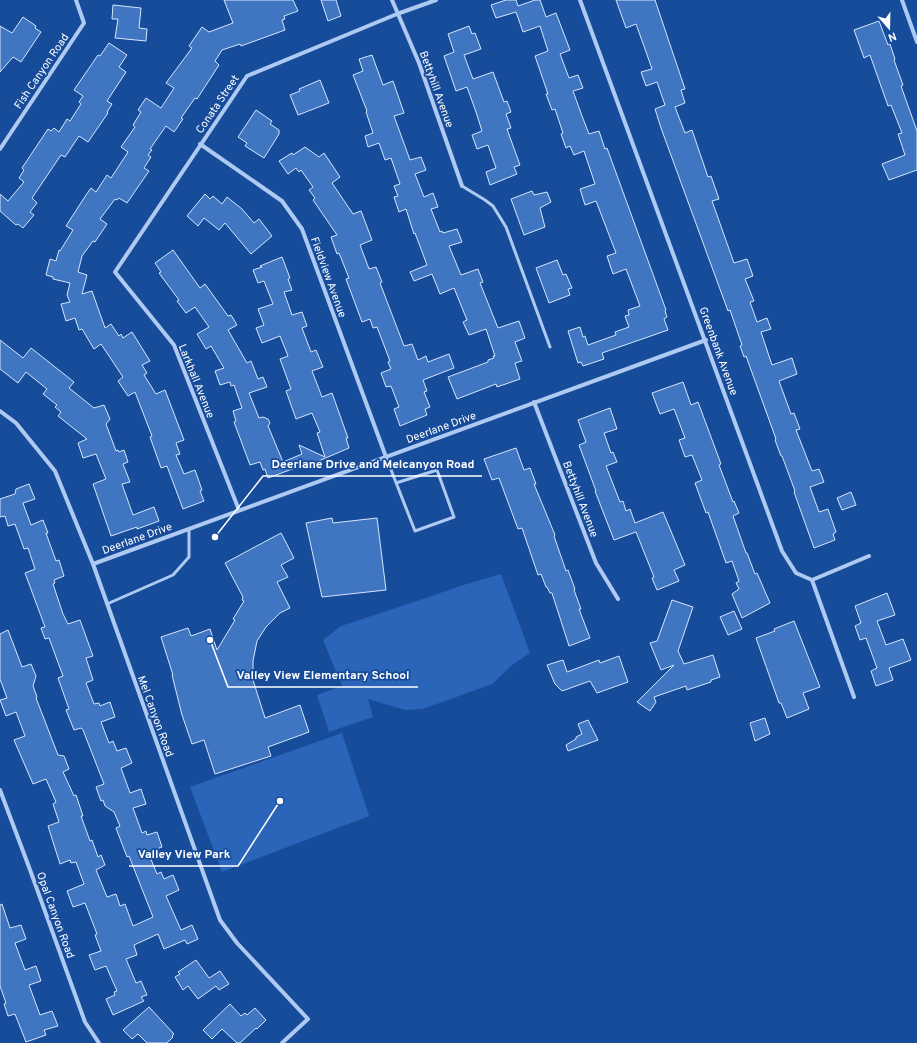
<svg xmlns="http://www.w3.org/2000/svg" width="917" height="1043" viewBox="0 0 917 1043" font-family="Overpass,sans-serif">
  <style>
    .green { fill: #2b65b9 }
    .building { fill: #4075c2; stroke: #d5e6fc }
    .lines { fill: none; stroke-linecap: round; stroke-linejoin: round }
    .service { stroke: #aecaf2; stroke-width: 3 }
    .minor { stroke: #aecaf2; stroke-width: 4 }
    .labels { text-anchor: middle; stroke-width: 3.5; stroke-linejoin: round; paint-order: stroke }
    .street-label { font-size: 11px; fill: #fff; stroke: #174c9b }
    .leader { fill: none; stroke: #fff; stroke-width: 1.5 }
    .callout-dot { fill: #fff; stroke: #174c9b; stroke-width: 1.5 }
    .callout-label { font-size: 12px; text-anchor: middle; font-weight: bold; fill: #fff; stroke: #174c9b; stroke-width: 3.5; stroke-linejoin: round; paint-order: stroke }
  </style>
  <rect width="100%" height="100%" fill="#174c9b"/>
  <!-- green -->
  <path class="green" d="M501,574L530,653L512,665L492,684L423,709L405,710L368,699L373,717L329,732L317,695L342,686L323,640L341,626L429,597L460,586Z
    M342,733L369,816L222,872L190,787Z"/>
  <!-- building -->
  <path class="building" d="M224,0H293L298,11L284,16L285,19L282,20L285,30L241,46L240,44L222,50L215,61L219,65L197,99L195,98L181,118L183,119L174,132L166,126L150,149L152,150L148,155L151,157L144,168L149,171L127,203L119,198L117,200L115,199L100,219L107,224L95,242L93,241L82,256L78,272L87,275L82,294L92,291L105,328L111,324L119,336L121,334L123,338L132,332L150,361L142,365L147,373L144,375L156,394L165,390L184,440L176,443L180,454L176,455L184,474L195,470L202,490L200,491L204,501L183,509L167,466L161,468L150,437L152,436L135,392L128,396L118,381L123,377L101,344L94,349L82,329L79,330L75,318L66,321L61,304L70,302L67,295L70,283L53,279V277L46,275L50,259L56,261L59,250L60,251L73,230L66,226L86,195L91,188L96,192L107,175L111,178L128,152L121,147L135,127L133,125L141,112L138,110L146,98L161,108L174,88L166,83L192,48L189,46L202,27L209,32L233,23Z
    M321,0H336L341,16L328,21Z
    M506,0H516L518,6L535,0H540L546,17L556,13L570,50L560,54L569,78L578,75L583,88L573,91L582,116L589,134L599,131L605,149L607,148L666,310L665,311L667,317L664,319L668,330L602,353L604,359L583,366L581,362L578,363L568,331L580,327L583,337L585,336L588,345L616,335L615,332L629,327L625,316L629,315L628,310L640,306L626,269L613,274L607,256L616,253L596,201L585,205L580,189L595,184L584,151L574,155L570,146L566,148L561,134L563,133L555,109L552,110L546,94H548L535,56L548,51L540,26L523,32L516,12L496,18L491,5Z
    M616,0H655L685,89L681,90L685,103L675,107L685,133L692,130L708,177L711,176L719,199L712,201L734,263L747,259L753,276L745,279L754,301L750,302L757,322L767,318L771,329L761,332L772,365L792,358L797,374L779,381L791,414L794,413L800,429L796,430L812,471L819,469L824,482L810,487L819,512L828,509L836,532L833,534L835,540L814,548L794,492L795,491L782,456H781L775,440L776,439L746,356L744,357L740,346L742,345L730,310L728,311L661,128L655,109L665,105L657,82L646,86L641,72L652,69L645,49L636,24L626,28Z
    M113,5L141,8L139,28L147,29L146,41L115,38L118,19H112Z
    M23,17L36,26L35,28L41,32L21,62L13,57L0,72V26L12,33Z
    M879,21L888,45L890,44L895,59L894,60L903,85L901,86L917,131V170L889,180L882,164L905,155L898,134L902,133L891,105L888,106L870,55L864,58L854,30Z
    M469,26L472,34L475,33L481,49L464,55L473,79L493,72L504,102L507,101L511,112L506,114L511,128L507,129L520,165L514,167L517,174L490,185L486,172L496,168L488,145L477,149L472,135L482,131L476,112L467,87L456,91L444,56L454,52L448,34Z
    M109,43L127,55L119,67L126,72L107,101L112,104L107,112L108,113L88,142L79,136L65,157L61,155L32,198L37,203L30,212L34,215L23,228L18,224L16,225L0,211V194L8,201L24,182L19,178L24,170L22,168L48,129L51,131L54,128L59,132L67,119L70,121L81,104L79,102L83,96L74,90L98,55L100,56Z
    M372,55L383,85L393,81L404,113L394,116L410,160L421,157L426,170L415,174L424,197L433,193L438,207L431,209L440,232L442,231L443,233L457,229L462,242L449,246L461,275L478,269L483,282L480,283L498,328L519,321L525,338L515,342L522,361L515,363L520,379L497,387L496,384L457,399L448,377L488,362V360L494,358L493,356H495L486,329L469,335L463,322L467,320L454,288L440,294L432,274L414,281L410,272L427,265L415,233L414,234L406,209L399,212L394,197L398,196L394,186L400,184L391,158L385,160L379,143L368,147L365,136L373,133L366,112L367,111L353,75L363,71L359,59Z
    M320,80L329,103L298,115L290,95L300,91L299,89Z
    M256,110L272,121L270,124L279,130V134L264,158L245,146L247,143L238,137Z
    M305,147L319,157L324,153L340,177L332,183L353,214L361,211L372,240L360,245L369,269L376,267L382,282L380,283L404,346L412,344L418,360L426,356L428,362L449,354L454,368L423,380L427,391L424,392L430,407L425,409L427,415L400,426L394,409L399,407L391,386L386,387L381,373L391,369L388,362L390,361L377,327L373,328L370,319L362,322L346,279L349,278L339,253L337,254L331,237L337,235L313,200L315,198L309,190L313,187L301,170L299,172L296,168L288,174L279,161L292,153L293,155Z
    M532,191L534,195L547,192L551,202L540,208L545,227L524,235L511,199Z
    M205,194L210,199L213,196L222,204L227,197L242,209L254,223L259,219L272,236L251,254L225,223L219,230L204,218L198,226L187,216Z
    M173,250L200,288L205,284L228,316L231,315L237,325L228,330L247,363L251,361L258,379L263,377L267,387L249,393L259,418L263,417L268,419L270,423L268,426L283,462L302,454L299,445L325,457L317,433L320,432L312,413L296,419L286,391L291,389L280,359L288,356L280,336L262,343L256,328L264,325L258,309L273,304L264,281L258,283L253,270L262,267L260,266L282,257L290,278L288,279L292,290L284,292L292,315L302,312L307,326L302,328L311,352L316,350L323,367L312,371L322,397L332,393L348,438H346L349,448L307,466L306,464L268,478L265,469L263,470L260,462L250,465L234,422L236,421L233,411L242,408L234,385L231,386L230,382L220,385L215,371L224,368L211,346L206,349L197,334L209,327L195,307L186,313L177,301L179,300L159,273L161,272L155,263Z
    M557,260L563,275L566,274L572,288L568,289L570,295L549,303L536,268Z
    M0,340L23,358L31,348L74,382L69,388L94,408L104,405L110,419L106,424L116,451L118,450L119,452L124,450L128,462L123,464L130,482L122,484L133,515L154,507L159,521L137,529V527L111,536L93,484L106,479L96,454L83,458L78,443L87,439L58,416L61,412L55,407L57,405L43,394L47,389L26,372L18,383L0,369Z
    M683,382L691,405L698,402L721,464L719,465L733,502L734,501L739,513L733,516L746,553H747L755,574L757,573L770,603L742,618L732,594L739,589L736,583L739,581L732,561L726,563L708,512L706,513L695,483L702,480L692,455L685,457L679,440L685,438L674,409L660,414L652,393Z
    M610,408L617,429L604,433L611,453L613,452L617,462L606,466L620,502L623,501L626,511L630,509L635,523L663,512L685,565L674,570L679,581L657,590L652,578L654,577L636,532L614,540L595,491H596L579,445L586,442L578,420Z
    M516,448L524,470L530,468L536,484H534L555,535L554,536L566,571L568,570L575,589L574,590L581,609H579L590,638L569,646L552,593H550L547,587H546L541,574L538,575L522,528L518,529L499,478L492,480L484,459Z
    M29,484L35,499L23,503L24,506L31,525L43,520L48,533H46L56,561L59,560L64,576L54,580L55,583L53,584L63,614L68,624L80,620L93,656L86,658L93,680L86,683L94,704L99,703L100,706L110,702L115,717L101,722L109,743L113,741L117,751L126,748L132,763L121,768L130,793L141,789L146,804L133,808L142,833L146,831L147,835L157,832L162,847L148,852L157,874L161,872L164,879L173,875L179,890L166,896L181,930L192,925L198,939L187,944L185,940L164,949L158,934L134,945L137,955L126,959L136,983L141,981L147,995L141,997L144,1001L113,1015L106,999L115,995L114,992L117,991L106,966L95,970L89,955L101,951L95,935L97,934L85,903L73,907L67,891L84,884L76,862L71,863L70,860L60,864L48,826L59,822L53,804L56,802L46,779L33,784L14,740L25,736L16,712L6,716L0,700L7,698L0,679V634L8,630L22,667L31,664L36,676L33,686L37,697L36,698L58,755L64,756L69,769L63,772L74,796L76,795L83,816H81L90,841L92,840L98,857L101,855L105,865L96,870L107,897L116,894L120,906L125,904L133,926L153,917L129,856L127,857L116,828L120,826L114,812L105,806L103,800L101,801L96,787L104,784L83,730L81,728L74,730L66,710L69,709L58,678L63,676L49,638L45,639L41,628L45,627L25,573L35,569L28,548L24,549L15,524L8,526L5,516L0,517V499L15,494L16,489Z
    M851,492L856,505L842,510L837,498Z
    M332,518L333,523L377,518L386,590L322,597L306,523Z
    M281,533L294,558L281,565L288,577L277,582L290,608L280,613L266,627L257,641L253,661V680L265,718L300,705L309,732L268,747L271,756L215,774L204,740L192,744L182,715L172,675H173L161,637L188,628L191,636L210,629L217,650L235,620L233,619L244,601L242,600L243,597L225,563Z
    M887,593L895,615L877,621L886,645L903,639L911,660L889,668L893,680L876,686L871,671L877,668L866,638L860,640L855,626L861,623L855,606Z
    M672,600L693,607L678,651L684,664L713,655L720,677L711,680V682L687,690L686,686L654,697L656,702L650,711L637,702L674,665L661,670L650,643L657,641Z
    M734,611L742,629L728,635L720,617Z
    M794,621L820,687L803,693L809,709L787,718L781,703H779L756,638L775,631L774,629Z
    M619,656L628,682L597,693L590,681L562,691L555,684L547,665L563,660L567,672L599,660L600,663Z
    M765,718L770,734L755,741L750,723Z
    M588,720L598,740L568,751L566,745L576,739V737L582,734L578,724Z
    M2,904L10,928L21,925L26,939L15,943L25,970L36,966L41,981L29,985L40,1015L52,1011L58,1026L44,1030L46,1035L26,1042L15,1014L8,1016L4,1004L6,1003L0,986V905Z
    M196,960L209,978L220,971L229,984L219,990L216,986L198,999L188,986L183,990L175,977L180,974L178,972Z
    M230,1004L241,1016L245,1013L247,1015L255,1008L266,1020L257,1029L256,1028L240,1043H237L222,1029L212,1039L203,1030Z
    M149,1007L174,1034L172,1036L173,1037L167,1043H147L138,1034L132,1039L123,1030Z"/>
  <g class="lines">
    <!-- service -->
    <path class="service" d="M462,186L485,200L493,206L506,227L550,347
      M386,457L415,531L454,517L437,470L396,483
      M107,604L173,575L189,557V529"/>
    <!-- minor -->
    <path class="minor" d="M392,0L419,63L462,186
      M580,0L782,551L796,573L812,580L854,697
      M902,0L917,42
      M200,144L282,201L302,229L386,457
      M0,149L84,23L76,0
      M534,402L596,563L618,599
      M0,411L16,423L55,471L93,564L220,920L237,943L308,1019L282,1043
      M239,510L174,345L115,272L247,76L397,14L436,0
      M93,564L706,340
      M812,580L869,556
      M0,790L29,867L85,1022L99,1043"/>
  </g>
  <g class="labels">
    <!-- street labels -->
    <g class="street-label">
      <text transform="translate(41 71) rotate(-56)" y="4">Fish Canyon Road</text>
      <text transform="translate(437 89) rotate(70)" y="4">Bettyhill Avenue</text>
      <text transform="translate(217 104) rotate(-56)" y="4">Conata Street</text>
      <text transform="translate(329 277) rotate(70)" y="4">Fieldview Avenue</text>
      <text transform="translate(719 351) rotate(70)" y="4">Greenbank Avenue</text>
      <text transform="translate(197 381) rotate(68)" y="4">Larkhall Avenue</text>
      <text transform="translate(441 427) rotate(-20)" y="4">Deerlane Drive</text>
      <text transform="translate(581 499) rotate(69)" y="4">Bettyhill Avenue</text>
      <text transform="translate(137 538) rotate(-20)" y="4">Deerlane Drive</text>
      <text transform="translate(156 716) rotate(70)" y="4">Mel Canyon Road</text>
      <text transform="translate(56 915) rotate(70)" y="4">Opal Canyon Road</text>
    </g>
  </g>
  <!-- callouts -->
  <path class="leader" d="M215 537L263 476H482M210 640L228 687H418M280 801L238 866H129"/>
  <g class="callout-dot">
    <circle cx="215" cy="537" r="4"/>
    <circle cx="210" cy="640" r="4"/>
    <circle cx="280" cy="801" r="4"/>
  </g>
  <g class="callout-label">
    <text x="373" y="468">Deerlane Drive and Melcanyon Road</text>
    <text x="323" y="679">Valley View Elementary School</text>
    <text x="184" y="858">Valley View Park</text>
  </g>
  <!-- north arrow -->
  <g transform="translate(889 28) rotate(160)" stroke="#174c9b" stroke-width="3" paint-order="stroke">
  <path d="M0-3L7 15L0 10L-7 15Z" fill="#ffffff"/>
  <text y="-6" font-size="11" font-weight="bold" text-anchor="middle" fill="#ffffff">N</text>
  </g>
</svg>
